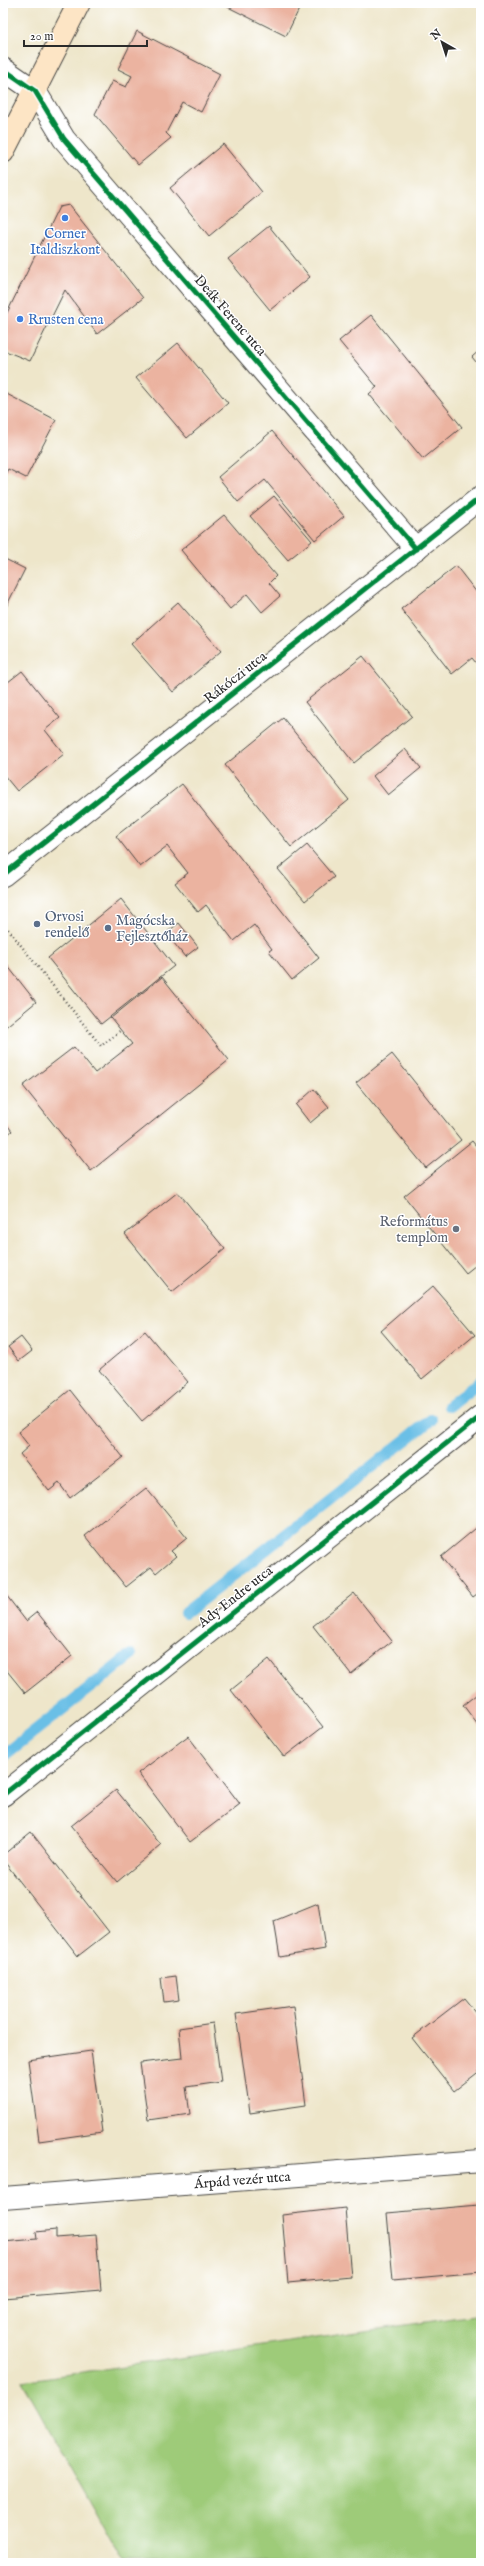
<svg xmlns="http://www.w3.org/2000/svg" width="484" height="2566" viewBox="0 0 484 2566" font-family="'IM FELL English',serif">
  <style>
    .green { fill: #9ecb79; stroke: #647b52 }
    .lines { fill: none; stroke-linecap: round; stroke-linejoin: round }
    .stream { stroke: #6abfe6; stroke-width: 12 }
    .building { fill: #ebb3a0 }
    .minor-casing { stroke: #484743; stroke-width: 24 }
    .secondary-casing { stroke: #484743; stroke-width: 24 }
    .path { stroke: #484743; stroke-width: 2.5; stroke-dasharray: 1 3; stroke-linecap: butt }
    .minor { stroke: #fff; stroke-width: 22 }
    .secondary { stroke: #fde5c5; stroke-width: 22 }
    .cycleway-casing { stroke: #fff; stroke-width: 8 }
    .cycleway { stroke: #00873e; stroke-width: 5 }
    .shop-dot { fill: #3f7fe0; stroke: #fff; stroke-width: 1.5 }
    .service-dot { fill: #5c6f8a; stroke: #fff; stroke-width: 1.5 }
    .worship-dot { fill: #6b7280; stroke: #fff; stroke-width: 1.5 }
    .labels { text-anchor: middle; stroke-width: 3; stroke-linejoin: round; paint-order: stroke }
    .shop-label { font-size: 14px; fill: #366cbe; stroke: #fff }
    .street-label { font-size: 14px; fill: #2b2b2b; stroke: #fff }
    .service-label { font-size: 14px; fill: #4e5e75; stroke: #fff; text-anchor: start }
    .worship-label { font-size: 14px; fill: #5b616d; stroke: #fff; text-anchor: end }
  </style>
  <rect width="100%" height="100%" fill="#fff"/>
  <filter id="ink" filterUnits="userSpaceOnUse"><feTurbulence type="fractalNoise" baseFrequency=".025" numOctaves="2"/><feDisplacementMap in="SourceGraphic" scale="8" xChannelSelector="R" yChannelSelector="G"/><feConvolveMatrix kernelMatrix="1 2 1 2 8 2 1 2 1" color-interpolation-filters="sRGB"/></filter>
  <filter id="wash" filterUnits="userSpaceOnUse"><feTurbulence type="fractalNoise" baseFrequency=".012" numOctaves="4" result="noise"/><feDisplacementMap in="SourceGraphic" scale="16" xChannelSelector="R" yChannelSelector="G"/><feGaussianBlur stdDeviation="0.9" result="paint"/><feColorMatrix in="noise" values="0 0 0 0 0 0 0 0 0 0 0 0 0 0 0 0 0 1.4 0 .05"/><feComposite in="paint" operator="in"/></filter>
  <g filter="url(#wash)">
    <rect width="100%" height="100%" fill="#eee6ca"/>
    <!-- green -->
    <path class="green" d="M481,2314V2563H124L22,2381Z"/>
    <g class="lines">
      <!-- stream -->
      <path class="stream" d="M449,1406L481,1381
        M185,1613L431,1420
        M3,1756L131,1655"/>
    </g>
    <g id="blocks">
      <!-- building -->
      <path class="building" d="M220,3H302L286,36Z
        M137,31L220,74L201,112L182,102L166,133L171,138L138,165L95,114L112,81L126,87L132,76L118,69Z
        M223,144L262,192L209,236L170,188Z
        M69,205L143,298L97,334L65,290L30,361L3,350V321L59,207Z
        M269,226L310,277L270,310L228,259Z
        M371,315L462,427L423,459L369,394L377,387L339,341Z
        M178,343L228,403L187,438L136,378Z
        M481,349V368L472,357Z
        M3,392L56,420L26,478L8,469L3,478Z
        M272,431L344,516L315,540L265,480L238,502L218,477Z
        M274,496L312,541L288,560L250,516Z
        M224,515L276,576L269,583L280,596L262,612L247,594L230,609L181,550Z
        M3,558L25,569L3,613Z
        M456,566L481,598V669L472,658L452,674L401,609Z
        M178,602L221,651L173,692L131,644Z
        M363,656L412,716L354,763L305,702Z
        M22,671L60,718L45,730L64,754L17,791L3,774V686Z
        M283,718L349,800L291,847L225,765Z
        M405,749L421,768L388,795L373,776Z
        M182,784L319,958L292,980L269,951L272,949L254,925L234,941L206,905L198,912L175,883L188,873L167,846L140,867L116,836Z
        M307,845L334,877L305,901L278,869Z
        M121,899L174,966L101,1024L48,958Z
        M179,923L198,947L185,957L166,933Z
        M3,960L36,1002L3,1029Z
        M162,977L229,1060L91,1171L23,1086L74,1047L95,1073L132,1044L111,1018Z
        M392,1054L461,1140L426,1168L356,1083Z
        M314,1089L329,1107L310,1123L296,1105Z
        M3,1120L12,1131L3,1138Z
        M472,1141L481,1152V1261L466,1273L404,1196Z
        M178,1192L225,1249L172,1292L125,1234Z
        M433,1286L475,1335L422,1379L381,1331Z
        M145,1331L188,1382L142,1421L99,1370Z
        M21,1337L32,1351L19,1361L8,1347Z
        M70,1390L123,1457L70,1498L59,1483L49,1491L20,1454L29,1446L18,1432Z
        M146,1488L187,1538L171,1551L176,1556L156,1573L151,1567L126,1587L85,1536Z
        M481,1524V1591L473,1597L441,1557Z
        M3,1591L26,1621L37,1612L72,1656L25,1693L3,1666Z
        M354,1593L392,1641L351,1674L313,1626Z
        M269,1659L323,1727L284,1757L231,1690Z
        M481,1691V1729L463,1705Z
        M188,1736L240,1804L190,1842L138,1773Z
        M116,1790L161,1845L117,1882L71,1826Z
        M31,1832L109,1932L78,1956L3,1860V1855Z
        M318,1903L325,1949L280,1957L274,1921Z
        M176,1976L179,2000L164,2002L161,1978Z
        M464,1998L481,2019V2070L454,2091L412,2038Z
        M293,2006L306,2105L250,2113L236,2014Z
        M213,2023L221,2082L186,2087L190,2114L148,2120L140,2063L182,2058L179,2028Z
        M91,2051L102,2132L39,2141L28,2060Z
        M479,2205L481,2272L393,2280L387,2213Z
        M345,2208L351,2277L288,2283L282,2215Z
        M56,2230V2238L96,2235L101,2290L3,2298V2242L37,2239L36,2232Z"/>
    </g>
  </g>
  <g filter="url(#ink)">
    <use href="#blocks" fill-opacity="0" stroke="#484743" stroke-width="1"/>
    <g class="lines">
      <defs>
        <g id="minor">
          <path d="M3,69L35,91L64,139L416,549"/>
          <path d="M3,875L481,497"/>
          <path d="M3,1795L481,1416"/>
          <path id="s1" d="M3,2198L481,2161"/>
        </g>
        <path id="secondary" d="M3,152L79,3"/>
      </defs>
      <!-- minor casing -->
      <use href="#minor" class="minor-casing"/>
      <!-- secondary casing -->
      <use href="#secondary" class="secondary-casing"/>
      <!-- path -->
      <path class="path" d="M3,923L101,1046L121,1030"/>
      <!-- minor -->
      <use href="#minor" class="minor"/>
      <!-- secondary -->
      <use href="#secondary" class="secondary"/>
      <defs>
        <path id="cycleway" d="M3,69L35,91L64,139L416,549
          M3,875L481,497
          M3,1795L481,1416"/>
      </defs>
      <!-- cycleway casing -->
      <use href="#cycleway" class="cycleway-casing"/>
      <!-- cycleway -->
      <use href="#cycleway" class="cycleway"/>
    </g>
  </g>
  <!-- markers -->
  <g class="shop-dot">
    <circle cx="65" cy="218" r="4"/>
    <circle cx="20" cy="319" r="4"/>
  </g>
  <g class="service-dot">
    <circle cx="37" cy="924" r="4"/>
    <circle cx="108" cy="928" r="4"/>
  </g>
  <circle class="worship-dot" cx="456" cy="1229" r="4"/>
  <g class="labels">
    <!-- shop labels -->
    <g class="shop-label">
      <text x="65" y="238">Corner<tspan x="65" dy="16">Italdiszkont</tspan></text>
      <text x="28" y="324" text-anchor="start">Rrusten cena</text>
    </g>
    <!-- street labels -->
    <g class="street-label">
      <text transform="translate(231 315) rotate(49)" y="5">Deák Ferenc utca</text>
      <text transform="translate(235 677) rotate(-38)" y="5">Rákóczi utca</text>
      <text transform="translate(235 1596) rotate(-38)" y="5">Ady Endre utca</text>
      <text dy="5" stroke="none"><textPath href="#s1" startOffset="240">Árpád vezér utca</textPath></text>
    </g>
    <!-- service labels -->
    <g class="service-label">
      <text x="45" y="921">Orvosi<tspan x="45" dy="16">rendelő</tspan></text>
      <text x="116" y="925">Magócska<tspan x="116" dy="16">Fejlesztőház</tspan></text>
    </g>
    <!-- worship labels -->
    <g class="worship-label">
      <text x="448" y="1226">Református<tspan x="448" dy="16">templom</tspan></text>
    </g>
  </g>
  <!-- margin -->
  <rect width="484" height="2566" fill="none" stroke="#fff" stroke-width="16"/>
  <!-- north arrow -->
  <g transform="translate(442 42) rotate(321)" stroke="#ffffff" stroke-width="3" paint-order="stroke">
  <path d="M0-3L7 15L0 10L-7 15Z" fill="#2b2b2b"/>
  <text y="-6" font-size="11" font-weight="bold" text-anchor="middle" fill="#2b2b2b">N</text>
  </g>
  <!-- scale -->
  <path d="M24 40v6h123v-6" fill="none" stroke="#2b2b2b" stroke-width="2"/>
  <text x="30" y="40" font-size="12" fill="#2b2b2b" stroke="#ffffff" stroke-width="3" paint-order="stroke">20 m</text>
</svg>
